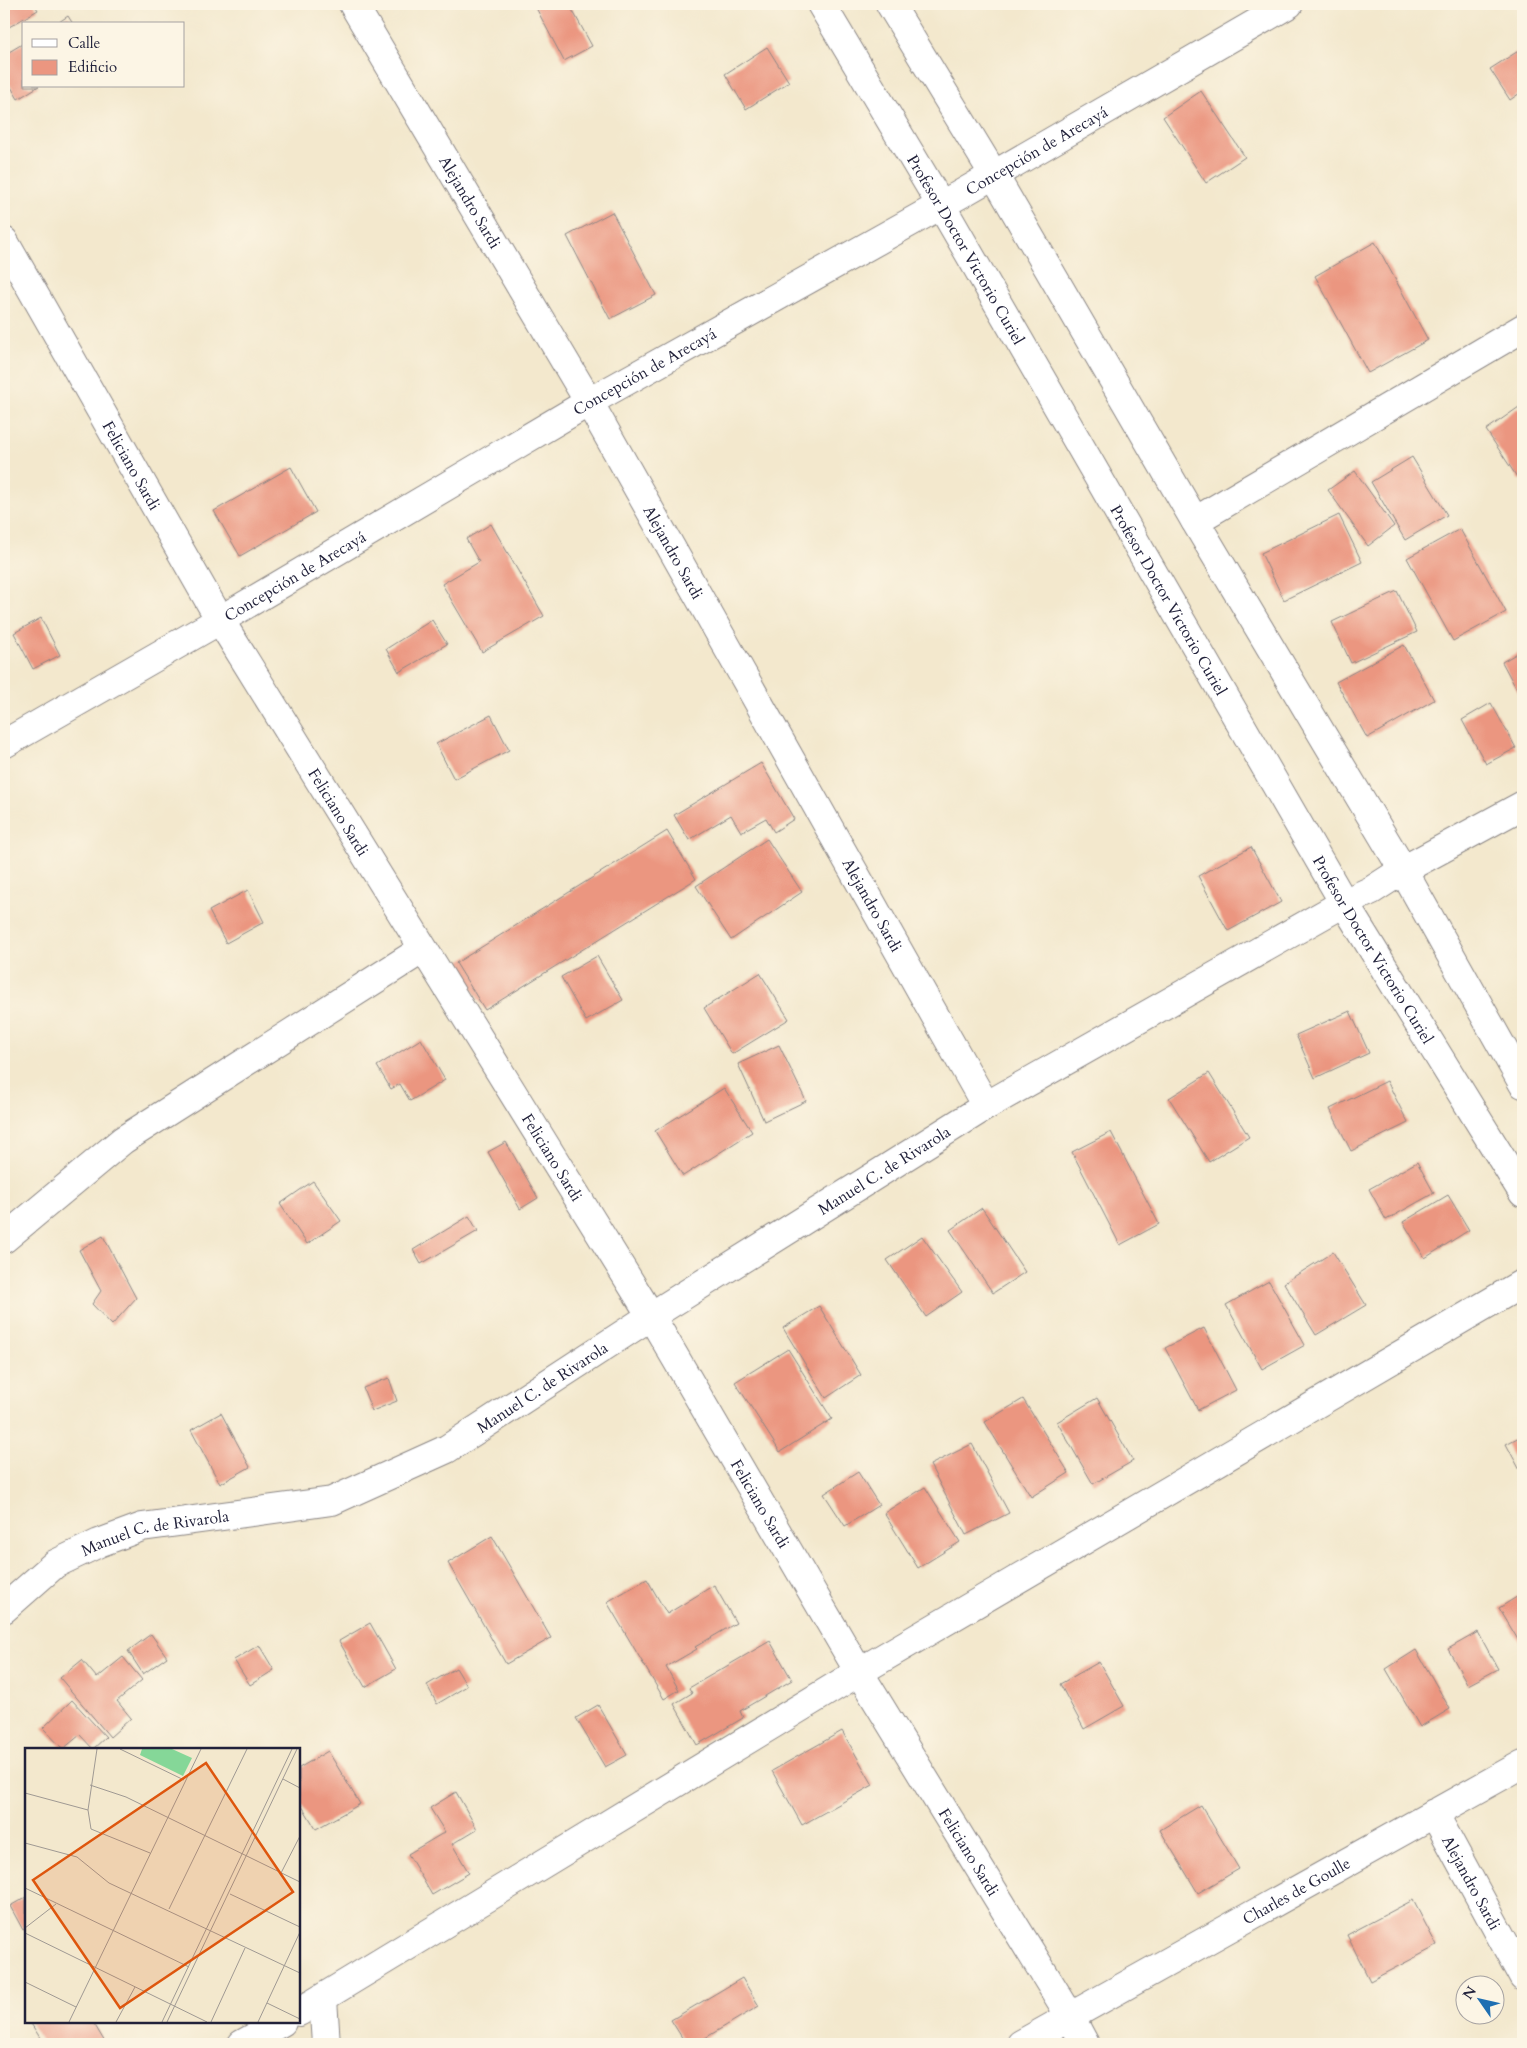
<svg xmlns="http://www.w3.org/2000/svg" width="1527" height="2048" viewBox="0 0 1527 2048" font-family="Cardo,serif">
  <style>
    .building { fill: #eb9680 }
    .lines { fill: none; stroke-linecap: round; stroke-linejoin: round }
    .street-casing { stroke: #8a8584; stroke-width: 30 }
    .secondary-casing { stroke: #8a8584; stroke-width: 30 }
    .street { stroke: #fff; stroke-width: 28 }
    .secondary { stroke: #fff; stroke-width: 28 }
    .labels { text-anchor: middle; stroke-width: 4.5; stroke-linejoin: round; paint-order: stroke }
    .street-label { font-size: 16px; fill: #22223b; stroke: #fcf5e5 }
    .inset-road { fill: none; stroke: #9f9993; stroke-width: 1 }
    .view { fill: #de560e; fill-opacity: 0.15; stroke: #de560e; stroke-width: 2.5 }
    .inset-edge { fill: none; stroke: #22223b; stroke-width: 2.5 }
  </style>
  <rect width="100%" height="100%" fill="#fcf5e5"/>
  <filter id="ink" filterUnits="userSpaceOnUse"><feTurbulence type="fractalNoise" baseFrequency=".02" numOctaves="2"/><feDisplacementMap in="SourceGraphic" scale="10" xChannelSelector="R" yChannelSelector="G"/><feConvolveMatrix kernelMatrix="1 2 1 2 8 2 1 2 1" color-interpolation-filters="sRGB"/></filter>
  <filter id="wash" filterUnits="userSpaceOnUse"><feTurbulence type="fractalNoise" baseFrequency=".0096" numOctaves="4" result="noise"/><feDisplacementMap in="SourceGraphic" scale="20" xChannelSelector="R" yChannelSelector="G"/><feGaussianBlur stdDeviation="1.12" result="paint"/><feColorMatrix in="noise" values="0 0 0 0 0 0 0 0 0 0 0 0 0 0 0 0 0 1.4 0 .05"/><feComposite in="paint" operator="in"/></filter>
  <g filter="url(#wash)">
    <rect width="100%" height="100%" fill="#f3e8cd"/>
    <g id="blocks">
      <!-- building -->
      <path class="building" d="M4,4H34L38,10L4,30Z
        M534,4H569L592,46L564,61Z
        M68,16L73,24H56Z
        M24,43V86H39L18,99L4,75V55Z
        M767,47L789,82L746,109L725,74Z
        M1523,48V91L1510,100L1490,69Z
        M1201,91L1245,157L1206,183L1163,117Z
        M612,212L656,295L610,319L567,236Z
        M1375,242L1428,340L1368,373L1315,276Z
        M1519,407L1523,413V478L1519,480L1486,430Z
        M1412,457L1447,515L1405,540L1371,482Z
        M291,467L316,512L240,556L214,511Z
        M1355,471L1394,526L1368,546L1328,490Z
        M1339,515L1362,562L1284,600L1261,553Z
        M491,524L544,616L482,652L442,584L479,562L466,539Z
        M1460,529L1506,612L1453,641L1407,558Z
        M1397,591L1417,632L1351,663L1332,622Z
        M41,618L60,655L33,669L14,633Z
        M432,620L447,644L399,672L386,649Z
        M1404,645L1434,700L1367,738L1336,682Z
        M1523,650V701L1502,662Z
        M1491,703L1516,748L1486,764L1462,720Z
        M491,715L509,750L454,779L436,744Z
        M761,763L794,819L774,832L766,818L741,832L731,815L689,840L674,815Z
        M667,831L696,879L485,1010L456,963Z
        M767,839L802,892L731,940L696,886Z
        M1251,847L1281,902L1228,931L1198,876Z
        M248,890L264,922L226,943L209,911Z
        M597,956L623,1000L586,1021L561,977Z
        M760,973L789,1019L732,1054L704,1008Z
        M1350,1011L1369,1053L1315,1078L1296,1035Z
        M421,1039L445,1080L410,1101L400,1084L391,1089L377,1066Z
        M779,1045L806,1101L764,1121L738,1064Z
        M1209,1073L1249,1137L1209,1162L1169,1098Z
        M1387,1081L1408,1123L1351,1151L1330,1109Z
        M724,1088L752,1132L683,1176L655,1131Z
        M1111,1132L1159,1224L1120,1245L1072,1152Z
        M506,1142L538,1198L520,1209L488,1152Z
        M1417,1162L1434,1193L1386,1220L1369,1189Z
        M313,1181L341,1221L307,1244L280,1204Z
        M1448,1195L1469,1230L1425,1258L1403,1222Z
        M982,1208L1025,1272L993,1293L950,1230Z
        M469,1216L478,1231L421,1264L413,1250Z
        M103,1236L136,1298L112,1325L92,1304L101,1291L79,1250Z
        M922,1236L962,1292L926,1317L887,1260Z
        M1333,1252L1366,1305L1316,1335L1284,1283Z
        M1269,1281L1305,1345L1262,1369L1226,1305Z
        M819,1306L861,1375L826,1398L783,1328Z
        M1204,1328L1236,1390L1198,1410L1165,1348Z
        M788,1349L832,1419L780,1452L735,1382Z
        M389,1378L397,1401L372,1411L363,1388Z
        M1097,1398L1133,1461L1093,1484L1057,1422Z
        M1023,1399L1069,1473L1031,1497L985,1422Z
        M221,1413L250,1467L220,1484L191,1430Z
        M1523,1435V1476L1506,1444Z
        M972,1444L1009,1513L966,1535L930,1465Z
        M858,1472L879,1505L845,1526L824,1494Z
        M925,1487L960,1542L918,1568L884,1513Z
        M492,1536L551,1638L506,1664L448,1563Z
        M647,1579L667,1614L714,1585L736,1623L695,1647L697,1649L666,1667L679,1690L664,1699L607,1602Z
        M1523,1593V1648L1499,1608Z
        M370,1623L396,1669L365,1687L339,1641Z
        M1478,1632L1498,1669L1468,1685L1448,1649Z
        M151,1634L167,1657L143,1674L128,1651Z
        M770,1641L792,1680L740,1711L743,1718L697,1745L674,1704L692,1693L689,1688Z
        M259,1645L274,1670L250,1685L234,1660Z
        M1416,1650L1450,1709L1420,1727L1386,1669Z
        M123,1657L142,1680L117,1701L131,1718L110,1737L60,1678L82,1660L97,1678Z
        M1099,1662L1124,1706L1084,1729L1060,1684Z
        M456,1668L467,1686L437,1704L427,1685Z
        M72,1700L106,1737L93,1749L80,1735L63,1749L43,1728Z
        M598,1705L627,1755L605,1767L576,1718Z
        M842,1731L873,1785L802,1825L772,1771Z
        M328,1751L360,1804L316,1829L299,1801V1768Z
        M456,1792L477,1829L452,1844L469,1873L432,1895L408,1854L445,1832L430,1808Z
        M1201,1805L1239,1869L1198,1893L1160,1830Z
        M26,1897V1928L23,1930L10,1906Z
        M1413,1900L1437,1946L1370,1981L1347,1935Z
        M742,1978L759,2006L695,2044H686L671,2020Z
        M30,2022H93L106,2044H44Z"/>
    </g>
  </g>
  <g filter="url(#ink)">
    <use href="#blocks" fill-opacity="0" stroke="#8a8584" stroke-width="1"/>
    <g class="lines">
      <defs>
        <g id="street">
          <path id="s1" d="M353,4L589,402L986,1106"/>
          <path id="s2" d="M4,241L220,620L651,1316L859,1672L1070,2016L1085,2044"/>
          <path d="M1195,521L1523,328"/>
          <path id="s3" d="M4,744L220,620L589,402L959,195L1289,4"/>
          <path d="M4,1239L123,1140L423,949"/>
          <path id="s4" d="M4,1609L55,1564L99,1543L142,1527L332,1501L447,1449L651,1316L986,1106L1344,903L1372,890L1403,870L1523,805"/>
          <path id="s5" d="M1434,1813L1523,1977"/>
          <path d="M323,1999L326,2044"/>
          <path d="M299,2012L859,1672L1523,1283"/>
          <path d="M242,2044L282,2022"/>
          <path id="s6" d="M1021,2044L1523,1764"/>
        </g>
        <g id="secondary">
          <path id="s7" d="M821,4L941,205L1344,903L1523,1193"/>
          <path d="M890,4L994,175L1195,521L1403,870L1523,1084"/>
        </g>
      </defs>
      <!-- street casing -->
      <use href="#street" class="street-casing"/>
      <!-- secondary casing -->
      <use href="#secondary" class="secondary-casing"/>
      <!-- street -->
      <use href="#street" class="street"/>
      <!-- secondary -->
      <use href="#secondary" class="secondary"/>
    </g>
  </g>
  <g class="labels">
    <!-- street labels -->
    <g class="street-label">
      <text dy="6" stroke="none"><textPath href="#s3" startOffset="1191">Concepción de Arecayá</textPath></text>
      <text dy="6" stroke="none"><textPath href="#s1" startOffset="230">Alejandro Sardi</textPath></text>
      <text dy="6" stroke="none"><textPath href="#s7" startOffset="285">Profesor Doctor Victorio Curiel</textPath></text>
      <text dy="6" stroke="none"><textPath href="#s3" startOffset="741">Concepción de Arecayá</textPath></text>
      <text dy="6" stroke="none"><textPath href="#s2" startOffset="258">Feliciano Sardi</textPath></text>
      <text dy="6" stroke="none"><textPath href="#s1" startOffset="635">Alejandro Sardi</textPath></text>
      <text dy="6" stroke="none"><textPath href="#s3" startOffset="336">Concepción de Arecayá</textPath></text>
      <text dy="6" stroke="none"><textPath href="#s7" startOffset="690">Profesor Doctor Victorio Curiel</textPath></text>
      <text dy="6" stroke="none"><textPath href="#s2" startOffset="662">Feliciano Sardi</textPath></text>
      <text dy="6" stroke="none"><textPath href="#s1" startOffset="1040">Alejandro Sardi</textPath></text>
      <text dy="6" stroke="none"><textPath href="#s7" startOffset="1095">Profesor Doctor Victorio Curiel</textPath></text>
      <text dy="6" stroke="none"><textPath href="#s2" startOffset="1068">Feliciano Sardi</textPath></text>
      <text dy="6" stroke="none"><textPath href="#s4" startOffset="999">Manuel C. de Rivarola</textPath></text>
      <text dy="6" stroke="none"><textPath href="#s4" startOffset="594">Manuel C. de Rivarola</textPath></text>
      <text dy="6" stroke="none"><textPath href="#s2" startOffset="1472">Feliciano Sardi</textPath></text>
      <text dy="6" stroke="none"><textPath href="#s4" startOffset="174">Manuel C. de Rivarola</textPath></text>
      <text dy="6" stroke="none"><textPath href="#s2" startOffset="1878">Feliciano Sardi</textPath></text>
      <text dy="6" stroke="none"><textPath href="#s5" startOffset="79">Alejandro Sardi</textPath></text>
      <text dy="6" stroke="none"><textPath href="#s6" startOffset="315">Charles de Goulle</textPath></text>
    </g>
  </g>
  <!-- overview -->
  <g transform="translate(25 1748)">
    <rect width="275" height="275" fill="#f3e8cd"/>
    <path d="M117,1H147L167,10L158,28L115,7Z" fill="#85d798"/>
    <path class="inset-road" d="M72,1L63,62L66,81L125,105M95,1L159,32M258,31L275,40M65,37L101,49L275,134M0,45L63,62M0,95L52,109L84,135L275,225M256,125L275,88M0,140L164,219M205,146L275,179M144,161L222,1M0,180L31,156M0,185L182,274M0,234L51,259M242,255L275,271M44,274L176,1M91,274L110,239M137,274L267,1M142,274L272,1M186,274L220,200M233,274L275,184"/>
    <path class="view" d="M181,15L268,144L95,260L8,132Z"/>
    <rect width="275" height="275" class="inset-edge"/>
  </g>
  <!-- margin -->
  <rect width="1527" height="2048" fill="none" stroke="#fcf5e5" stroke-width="20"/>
  <!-- legend -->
  <rect x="22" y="22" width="162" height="65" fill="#fcf5e5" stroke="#a5a1a1"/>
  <rect x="32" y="39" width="25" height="8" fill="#ffffff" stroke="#a5a1a1"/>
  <text x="68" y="48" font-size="15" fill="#22223b">Calle</text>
  <rect x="32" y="60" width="25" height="15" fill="#eb9680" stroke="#a5a1a1"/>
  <text x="68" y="72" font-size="15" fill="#22223b">Edificio</text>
  <!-- north arrow -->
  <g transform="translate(1480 2000) rotate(304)"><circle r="24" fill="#fcf5e5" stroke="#a5a1a1"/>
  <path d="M0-4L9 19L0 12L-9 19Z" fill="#1f6fb2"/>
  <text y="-8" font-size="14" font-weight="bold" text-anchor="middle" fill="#22223b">N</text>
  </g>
</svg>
